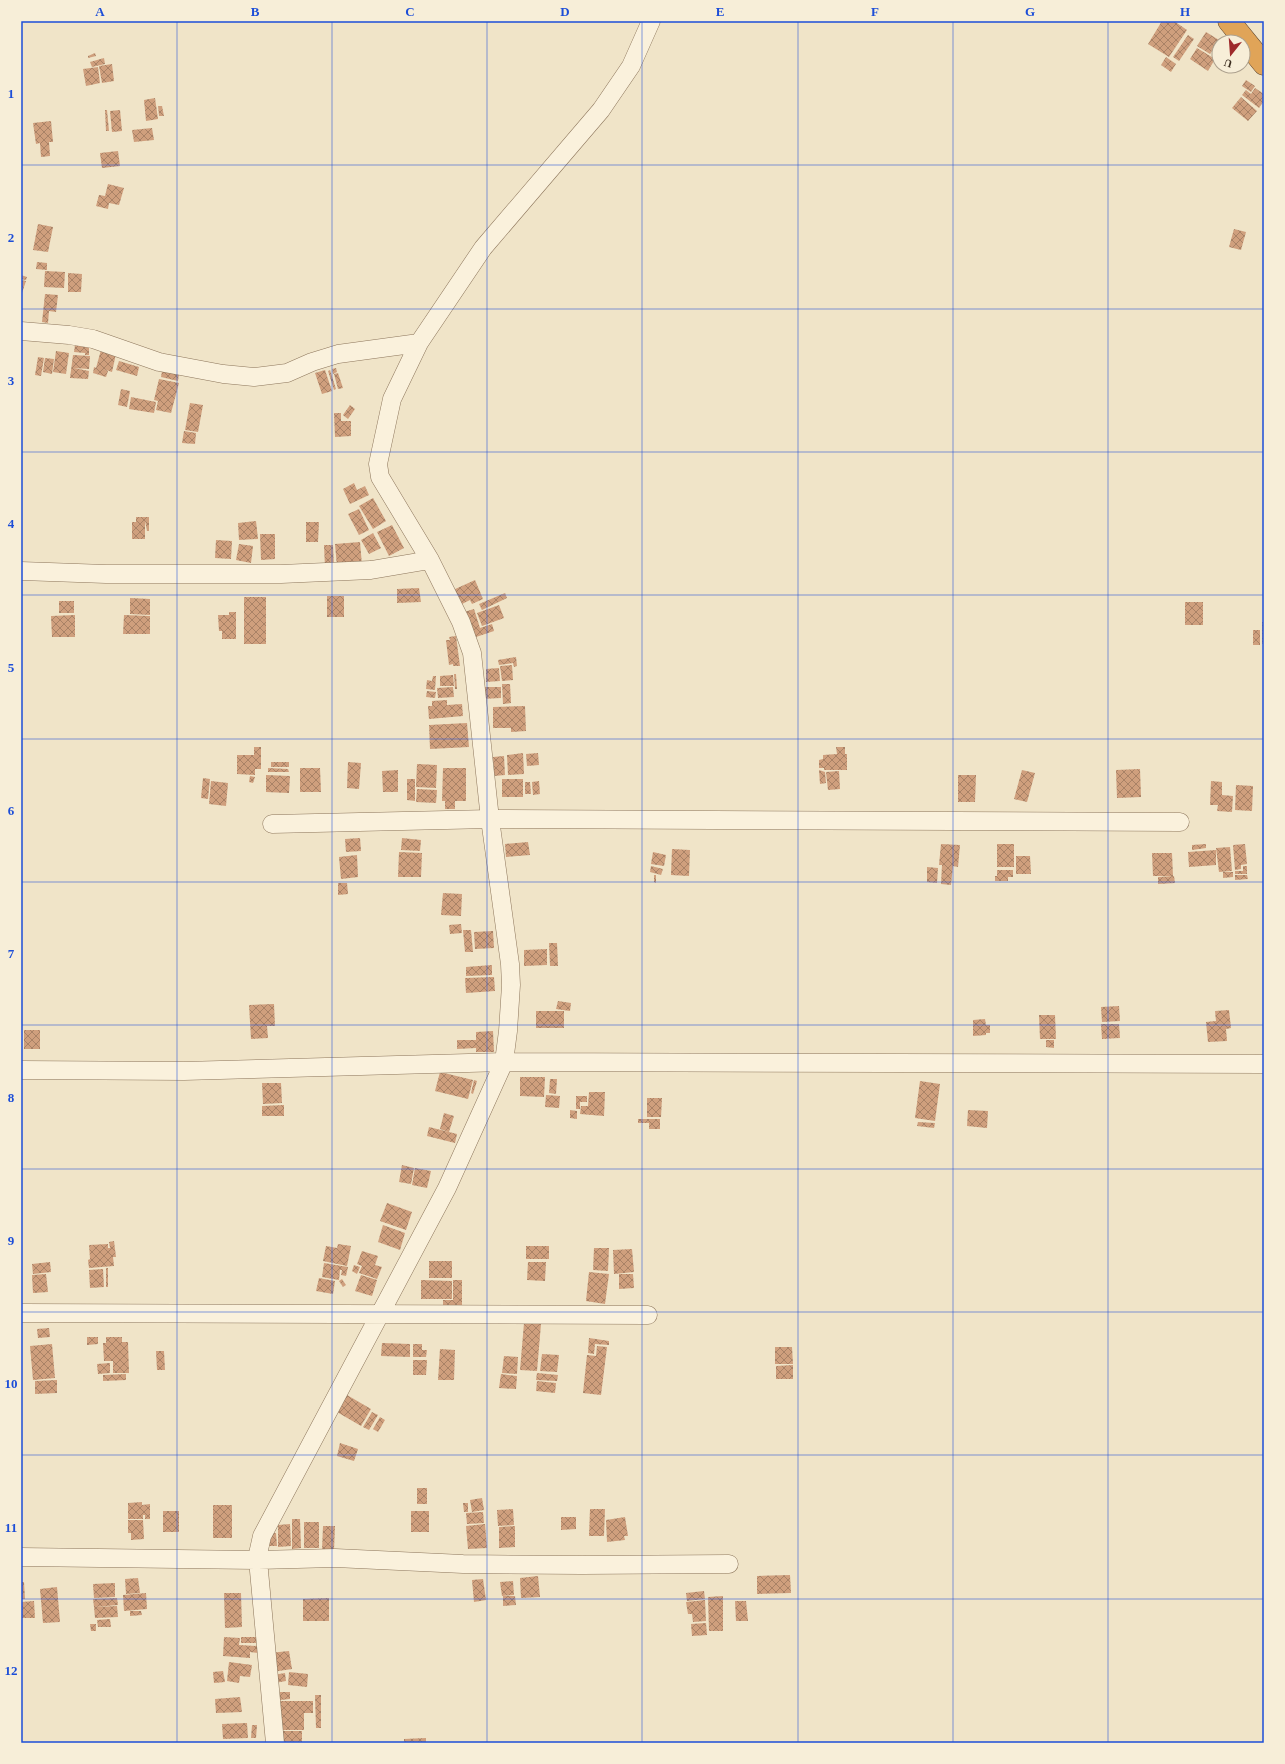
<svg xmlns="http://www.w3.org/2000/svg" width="1285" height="1764" viewBox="0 0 1285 1764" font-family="Georgia,serif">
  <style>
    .building { fill: url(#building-cross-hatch) }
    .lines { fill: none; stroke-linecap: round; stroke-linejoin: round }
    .street-casing { stroke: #8d765c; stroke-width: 19 }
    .highway-casing { stroke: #5b4430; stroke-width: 23 }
    .street { stroke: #faf1dc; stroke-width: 18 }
    .highway { stroke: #e0a458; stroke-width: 22 }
    .grid { fill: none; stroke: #1d4ed8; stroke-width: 1; stroke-opacity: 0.55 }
    .neatline { fill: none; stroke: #1d4ed8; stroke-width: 1.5 }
    .grid-label { font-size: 13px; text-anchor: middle; font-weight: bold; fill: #1d4ed8 }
  </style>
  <defs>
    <pattern id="building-cross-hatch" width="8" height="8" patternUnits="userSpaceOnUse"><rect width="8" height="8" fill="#cf9f7d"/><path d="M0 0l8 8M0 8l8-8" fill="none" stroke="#a98266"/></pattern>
  </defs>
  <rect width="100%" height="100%" fill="#f0e4c8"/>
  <!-- building -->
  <path class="building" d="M1162,21H1174L1187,30L1169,57L1148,44Z
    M1206,32L1219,40L1210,54L1197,46Z
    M1188,35L1194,39L1179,61L1173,57Z
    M1197,48L1215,59L1208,71L1190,59Z
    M95,53L96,56L88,58V56Z
    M1166,57L1176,64L1171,72L1161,65Z
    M104,58L105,64L92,67L90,62Z
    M112,64L114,81L102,83L99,66Z
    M98,67L100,83L86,86L83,69Z
    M1246,80L1255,86L1251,92L1242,86Z
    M1255,88L1264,94V101L1259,108L1242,95L1246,90L1251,94Z
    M1241,97L1257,111L1248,121L1232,108Z
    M155,98L158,119L146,121L144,100Z
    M158,106H162L164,116H159Z
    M105,110H107L109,131H106Z
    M120,110L122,131L112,132L110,111Z
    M51,121L53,142H49L50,156L41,157L40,143L36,144L33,123Z
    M152,128L154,140L134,142L132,130Z
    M118,151L120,166L102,168L100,153Z
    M108,184L124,188L119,205L109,203L108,209L96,206L99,195L105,196Z
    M38,224L53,227L48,252L33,250Z
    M1234,229L1246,232L1241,250L1229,247Z
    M37,262L47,263V270L36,269Z
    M45,271L65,272L64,288L44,287Z
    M68,273L82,274L81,292H68Z
    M21,275L27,277L26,280L21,279Z
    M21,280L26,281L21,296Z
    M45,294L58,295L56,312L49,311L48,323L42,322Z
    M75,345L89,346V355H85V353L74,352Z
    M101,350L116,354L112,372L103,369L108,371L106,377L93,373L94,367L96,368Z
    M56,351L69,353L66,374L53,372Z
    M73,355L90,356L89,369L74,368L89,371L88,379L70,378Z
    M38,357L44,358L41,376L35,375Z
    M45,358L54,359L52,374L43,372Z
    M119,361L139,367L137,376L116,370Z
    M336,368L337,372L333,374L332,369Z
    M325,370L332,391L322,394L315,373Z
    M330,370L336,389L334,390L328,371Z
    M162,371L179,374L178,381L161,377Z
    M338,373L343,388L338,389L334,374Z
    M159,379L179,383L171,413L156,410L158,401L154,400Z
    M121,389L130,391L127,407L118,405Z
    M131,397L156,402L154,413L129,409Z
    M190,403L203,405L198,432L185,430Z
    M350,405L355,409L348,419L343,415Z
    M334,413H341V421H351V436L335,437Z
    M184,431L196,433L195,444L182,443Z
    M354,483L357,490L365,486L369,495L350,504L343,489Z
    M373,498L386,521L373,529L359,506Z
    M359,509L369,530L359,535L348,514Z
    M136,517H149V531H147L145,521V539H132V522H136Z
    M256,521L258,539L239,540L238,523Z
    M306,522H319L318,542H306Z
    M392,525L404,548L389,556L377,532Z
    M373,533L381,548L369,554L361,540Z
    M260,534H275V559L261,560Z
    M216,540L232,541L231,559L215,558Z
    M360,542L362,565L337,567L335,544Z
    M239,544L253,546L251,563L236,560Z
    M324,545H333L334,567L325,568Z
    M475,580L483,599L472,604L470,600L460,605L453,590Z
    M419,588L421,602L397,603V589Z
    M505,593L507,598L482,610L479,604Z
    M327,596H344V617H327Z
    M244,597H266V644H244Z
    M130,598L150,599V615L130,614Z
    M59,601H74V613H59Z
    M1185,602H1203V625H1185Z
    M499,605L504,618L482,626L477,613Z
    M474,609L480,628L492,624L494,631L473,638L464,612Z
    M229,612H236V639H222V631H219L218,615H229Z
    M75,615V637H52L51,616Z
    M124,615L150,616V634H123Z
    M1262,622H1264V644H1262Z
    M1253,630H1260V645H1253Z
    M456,636L460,666H453V664L449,665L446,640H450L449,637Z
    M516,657L517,666L514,667L513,663L499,665L498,660Z
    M512,665L513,680L502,681L500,666Z
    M499,668L500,681L486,682V669Z
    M454,674H456L457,689H455Z
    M453,675L454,686H440V676Z
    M433,676H436L435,690L426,689L427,680L432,681Z
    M502,684H510L511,703L503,704Z
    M453,687L454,697L438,698L437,688Z
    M482,687H501V698L482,699Z
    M427,691L436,692L435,698L426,697Z
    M447,700V705L462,704L463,716L429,719L428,706H432V701Z
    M525,706L526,731L511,732V728H493V707Z
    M467,723L469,747L430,749L429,725Z
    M254,747H261V769H255V775L237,774V755H254Z
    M836,747H845V754H847V770H824V768H819V760L823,759V755L837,754Z
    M523,753L524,774L508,775L507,755Z
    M538,753L539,765L527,766L526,754Z
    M504,756L505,775L494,776L493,757Z
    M271,762H289V767H271Z
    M348,762L361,763L359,789L347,788Z
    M417,764L437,765L436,788L416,787Z
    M268,768L288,769L289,772H268Z
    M300,768H320L321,792H300Z
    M443,768H466V801H455V809H445V801H442Z
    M1140,769L1141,797L1117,798L1116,770Z
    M398,770V792H383L382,771Z
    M819,770L825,772L826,783L820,784Z
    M1022,770L1035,773L1027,802L1014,799Z
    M839,771L840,789L828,790L826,772Z
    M266,775L290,776L289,793L266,792Z
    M958,775H976L975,802H958Z
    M250,776L255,777L253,783L249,782Z
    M203,778L210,779L208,799L201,798Z
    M407,779H415V801L407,800Z
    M502,779H523V797H502Z
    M211,781L228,783L226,806L209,804Z
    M539,781L540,794L533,795L532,782Z
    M1211,781L1222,782V795L1233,796L1232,812L1217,811L1218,805H1210Z
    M525,782H530L531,794H525Z
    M1236,785L1253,786L1252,811L1235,810Z
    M417,789L437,790L436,803L416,802Z
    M360,838L361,851L346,852L345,839Z
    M402,838L421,840L420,851L401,850Z
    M528,842L530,855L506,857L505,844Z
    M941,844L960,845L958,867L953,866L951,885L941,884L942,865H939Z
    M997,844H1014V867H997Z
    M1206,844V848L1192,850V845Z
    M1245,844L1247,864L1241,865V869L1235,870L1233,845Z
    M1230,847L1232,871L1219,872L1216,848Z
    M672,849L690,850L689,876L671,875Z
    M1216,850V865L1189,867L1188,852Z
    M399,852L422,853L421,877H398Z
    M653,852L666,855L664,866L651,864Z
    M1152,853H1172L1173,876H1153Z
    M357,855L358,877L341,879L339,857Z
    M1016,856H1030L1031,874H1016Z
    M651,866L663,869L661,875L650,872Z
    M1243,866H1247V874H1235V871H1243Z
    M927,867L938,868L937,883L927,882Z
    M997,870H1013V877H1008V881H995V876H997Z
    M1223,872H1233V877L1223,878Z
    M654,875H656V883L654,882Z
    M1235,875H1247L1248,879L1235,880Z
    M1174,876L1175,883L1158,884V877Z
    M338,883H347L348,894L338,895Z
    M443,893L462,894L461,916L441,915Z
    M461,924L462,933L450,934L449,925Z
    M463,930H471L473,952H465Z
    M493,931L494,948L475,949L474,932Z
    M549,943H557L558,966H550Z
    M547,949V965L524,966V950Z
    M492,965V975L466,976V967Z
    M494,977L495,991L466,993L465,978Z
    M558,1001L571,1003L570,1011L556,1009Z
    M274,1004L275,1026H267L268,1038L251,1039L249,1005Z
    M1119,1006L1120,1021L1102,1022L1101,1007Z
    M1229,1010L1231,1028L1226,1029L1227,1041L1208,1042L1206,1022L1216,1021L1215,1011Z
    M536,1011H564V1028H536Z
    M1039,1015H1055L1056,1039H1040Z
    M985,1019L986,1025H990V1033H986V1035L973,1036V1020Z
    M1101,1024H1119L1120,1038L1102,1039Z
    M24,1030H40V1049H24Z
    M493,1031L494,1052H476V1048L457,1049V1040H476V1032Z
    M1046,1040H1054V1048L1046,1047Z
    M440,1072L473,1080L468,1099L435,1091Z
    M520,1077H545L544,1097L520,1096Z
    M550,1079H557L556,1094L549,1093Z
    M474,1080L477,1081L473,1094L471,1093Z
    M920,1081L940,1084L935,1121L915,1118Z
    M262,1083H281L282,1103L263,1104Z
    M589,1092H605L604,1116L580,1114L581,1106H588Z
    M546,1095L560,1096L559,1108L545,1107Z
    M576,1096H587V1102H580V1109H576Z
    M647,1098H662L661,1117H647Z
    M284,1105V1116H262V1106Z
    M570,1110L577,1111V1119L570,1118Z
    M968,1110L988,1111L987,1128L967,1126Z
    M444,1113L454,1116L449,1132L440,1129Z
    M638,1119H660V1129H649V1123H638Z
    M918,1122L935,1123L934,1128L917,1126Z
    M429,1127L457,1134L455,1143L427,1136Z
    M402,1165L414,1168L411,1184L399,1182Z
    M415,1168L431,1171L427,1188L412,1185Z
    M387,1203L412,1212L406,1230L380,1221Z
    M383,1225L405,1233L400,1250L378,1242Z
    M114,1241L116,1257H113L114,1266L89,1268L88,1260L90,1259L89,1245L108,1244V1248H110L109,1242Z
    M338,1244L351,1246L347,1266L323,1261L326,1246L337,1248Z
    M526,1246H549V1259H526Z
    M594,1248H609L608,1271L593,1270Z
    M632,1249L634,1272L614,1274L613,1250Z
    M362,1251L378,1256L375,1265L382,1267L377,1279L359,1273L362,1266L357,1264Z
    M429,1261H452V1278H429Z
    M50,1262L51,1272L33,1274L32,1264Z
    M528,1262H546L545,1281L527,1280Z
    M324,1263L348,1267L346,1276L341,1275L342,1270H340L339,1280L322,1277Z
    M354,1265L360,1267L357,1274L352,1271Z
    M106,1268H108V1287H106Z
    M103,1269L104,1287L90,1288L89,1270Z
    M589,1272L609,1274L605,1304L586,1301Z
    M46,1274L48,1292L33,1293L32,1275Z
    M619,1274H633L634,1288L619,1289Z
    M361,1275L377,1280L372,1296L355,1291Z
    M319,1278L335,1281L333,1294L316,1291Z
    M342,1279L346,1285L343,1287L339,1281Z
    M421,1280L452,1281V1299H421Z
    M453,1280H462V1305H443V1300H453Z
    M524,1323L541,1324L537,1371L520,1370Z
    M49,1328L50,1337L38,1338L37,1329Z
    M87,1337H98V1344L87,1345Z
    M106,1337H122V1342H128L129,1373H113V1361H104L103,1343H106Z
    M589,1338L609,1341V1345L595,1344L594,1354L588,1353Z
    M382,1343L410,1344V1357L381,1356Z
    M52,1344L55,1378L33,1380L30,1346Z
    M413,1344H422V1350H427L426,1357H413Z
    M597,1346L607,1347L601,1395L583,1393L587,1355L596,1356Z
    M775,1347H792L793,1364H775Z
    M440,1349L455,1350L454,1380H438Z
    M156,1351H164L165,1370H157Z
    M542,1354L559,1355L557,1372L540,1371Z
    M504,1356L518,1357L517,1374L502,1373Z
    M413,1360H427L426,1375H413Z
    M110,1363V1373L98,1374L97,1364Z
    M793,1365V1379H776V1366Z
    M537,1373L558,1375L557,1381L536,1380Z
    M126,1374V1380L103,1381V1375Z
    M501,1374L517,1376L516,1389L499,1388Z
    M57,1380V1393L35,1394V1381Z
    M537,1381L556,1383L555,1393L536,1391Z
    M347,1395L371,1409L361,1426L337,1412Z
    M372,1412L378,1415L369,1430L363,1427Z
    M380,1417L385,1420L378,1432L373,1429Z
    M340,1443L358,1449L354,1461L337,1456Z
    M417,1488H427V1504H417Z
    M482,1498L484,1510L472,1512L470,1500Z
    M142,1502V1505L150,1504V1519H145V1515H143V1519H128V1503Z
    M463,1503H468V1512H464Z
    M213,1505H232V1538H213Z
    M513,1509L514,1525L498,1526L497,1510Z
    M590,1509H605L604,1536H589Z
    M163,1511H179V1532H163Z
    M411,1511H429V1532H411Z
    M483,1512L484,1523L467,1524L466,1513Z
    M561,1517H576V1529L561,1530Z
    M625,1517L628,1536H624L625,1540L607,1542L606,1520Z
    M292,1519H300L301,1548L292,1549Z
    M128,1520H143L144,1539L131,1540V1533H128Z
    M304,1522H319V1548H304Z
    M290,1524L291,1546L278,1547V1525Z
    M485,1524L487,1548L468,1549L466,1526Z
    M323,1526H335L334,1550H322Z
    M515,1526V1547L499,1548V1527Z
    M269,1533H276L277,1546H269Z
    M790,1575L791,1593L757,1594V1576Z
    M538,1576L540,1597L521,1598L520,1578Z
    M138,1578L140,1593L126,1594L125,1579Z
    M483,1579L486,1600L474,1602L472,1580Z
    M513,1581L514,1595L502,1596L500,1582Z
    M21,1582H24L25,1599H21Z
    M115,1583V1597L94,1598L93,1584Z
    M57,1587L60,1622L43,1623L40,1589Z
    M704,1591L705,1599L687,1601L686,1593Z
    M146,1593L147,1609L124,1611L123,1595Z
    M224,1593H241L242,1627L225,1628Z
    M503,1596H515L516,1605L503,1606Z
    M723,1596V1631H709L708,1597Z
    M117,1598L118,1605L94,1607L93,1599Z
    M329,1598V1621H303V1599Z
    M705,1600L706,1621L693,1622L692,1614H688L686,1602Z
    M34,1601L35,1618H21V1602Z
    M735,1601H746L748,1621H736Z
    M117,1606L118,1617L95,1618L94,1607Z
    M130,1611H141L142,1615L130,1616Z
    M110,1619L111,1627H98L97,1620Z
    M706,1623L707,1635L692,1636L691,1624Z
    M90,1624H96V1631H91Z
    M224,1637L240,1638L239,1645L258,1646V1653L250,1652V1658L223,1656Z
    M241,1637H256V1643H241Z
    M289,1651L292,1669L272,1672L269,1653Z
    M229,1662L252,1665L250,1677L240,1676L239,1683L227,1681Z
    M223,1671L225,1682L214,1683L213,1672Z
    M289,1672L308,1674L307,1687L288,1685Z
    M285,1673L286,1681L275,1683L273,1675Z
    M280,1692H290V1699L280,1700Z
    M315,1695H321V1728H316Z
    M240,1697L242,1712L216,1713L215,1699Z
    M280,1701H313V1713H304V1730H280Z
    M247,1723L248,1738L223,1739L222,1724Z
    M252,1725H257L256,1738H251Z
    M280,1731H302V1743H280Z
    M426,1738V1743H404V1739Z"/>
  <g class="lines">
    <defs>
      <path id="street" d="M21,331L69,335L93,339L159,362L223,374L254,377L287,373L312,362L338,354L419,343
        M21,571L106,574H281L371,570L430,560
        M272,824L490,819L1180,822
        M21,1070L184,1071L504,1062L1264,1064
        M21,1313L648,1315
        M21,1557L258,1560L335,1558L463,1564L582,1565L729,1564
        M275,1743L258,1560V1554L262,1536L447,1188L504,1062L508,1031L511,985L510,964L490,819L472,653L461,622L430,560L380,477L378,464L392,399L419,343L483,248L601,110L631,66L651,21"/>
      <path id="highway" d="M1229,21L1264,64"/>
    </defs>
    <!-- street casing -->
    <use href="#street" class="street-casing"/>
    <!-- highway casing -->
    <use href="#highway" class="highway-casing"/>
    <!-- street -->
    <use href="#street" class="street"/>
    <!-- highway -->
    <use href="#highway" class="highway"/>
  </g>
  <!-- grid -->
  <path class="grid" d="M177,21V1743M332,21V1743M487,21V1743M642,21V1743M798,21V1743M953,21V1743M1108,21V1743M21,165H1264M21,309H1264M21,452H1264M21,595H1264M21,739H1264M21,882H1264M21,1025H1264M21,1169H1264M21,1312H1264M21,1455H1264M21,1599H1264"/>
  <!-- border -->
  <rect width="1285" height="1764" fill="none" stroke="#f7eed8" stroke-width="44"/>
  <!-- north arrow -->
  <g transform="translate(1231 54) rotate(197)"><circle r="19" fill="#f7eed8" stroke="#ada18e"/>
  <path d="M0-3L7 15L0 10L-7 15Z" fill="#9e2a2b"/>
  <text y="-6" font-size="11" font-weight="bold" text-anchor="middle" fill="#3d2e20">U</text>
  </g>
  <rect x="22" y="22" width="1241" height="1720" class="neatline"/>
  <g class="grid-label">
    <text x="100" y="16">A</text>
    <text x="255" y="16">B</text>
    <text x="410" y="16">C</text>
    <text x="565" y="16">D</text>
    <text x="720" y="16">E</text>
    <text x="875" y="16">F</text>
    <text x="1030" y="16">G</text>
    <text x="1185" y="16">H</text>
    <text x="11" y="98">1</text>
    <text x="11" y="242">2</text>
    <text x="11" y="385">3</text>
    <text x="11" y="528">4</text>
    <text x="11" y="672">5</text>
    <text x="11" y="815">6</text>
    <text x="11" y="958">7</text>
    <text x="11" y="1102">8</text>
    <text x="11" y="1245">9</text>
    <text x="11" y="1388">10</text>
    <text x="11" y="1532">11</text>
    <text x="11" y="1675">12</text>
  </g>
</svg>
